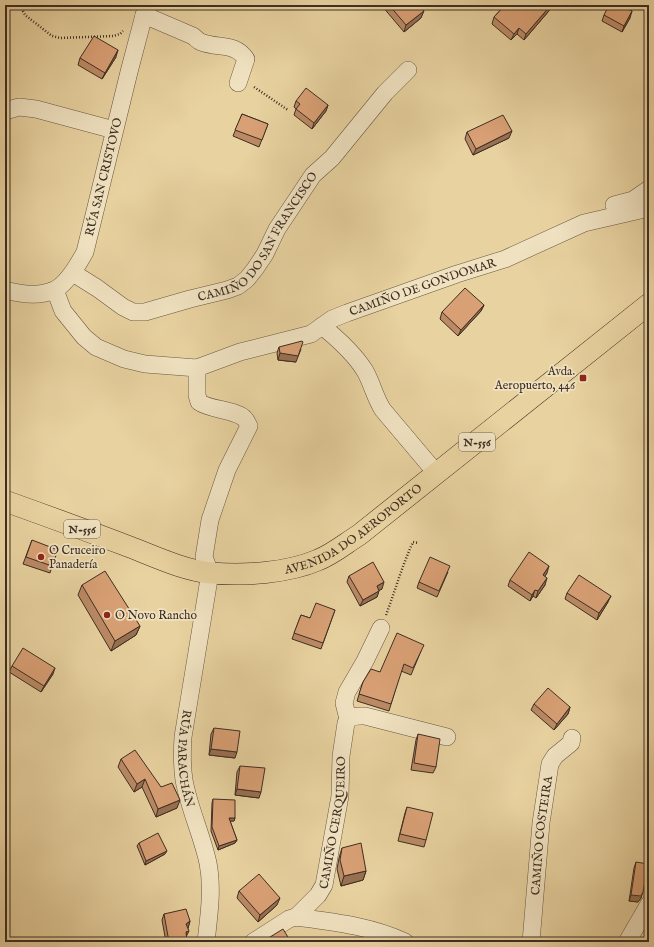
<svg xmlns="http://www.w3.org/2000/svg" width="654" height="947" viewBox="0 0 654 947" font-family="'IM FELL English',serif">
  <style>
    .lines { fill: none; stroke-linecap: round; stroke-linejoin: round }
    .minor-casing { stroke: #685742; stroke-width: 18 }
    .major-casing { stroke: #3d2e23; stroke-width: 22 }
    .path { stroke: #3d2e23; stroke-width: 2.5; stroke-dasharray: 1 2; stroke-linecap: butt }
    .minor { stroke: #f0e2c1; stroke-width: 17 }
    .major { stroke: #e8d2a0; stroke-width: 21 }
    .wall { fill: #bb8a65; stroke: #3d2e23 }
    .shaded-wall { fill: #987052; stroke: #3d2e23 }
    .building { fill: #d9a075; stroke: #3d2e23 }
    .poi-dot { fill: #8f2418; stroke: #f0e2c1; stroke-width: 1.5 }
    .labels { text-anchor: middle; stroke-width: 3.5; stroke-linejoin: round; paint-order: stroke }
    .shield { fill: #f0e2c1; stroke: #736452; stroke-width: 1 }
    .shield-label { font-size: 11px; font-weight: bold; fill: #3d2e23 }
    .street-label { font-size: 12px; fill: #3d2e23; stroke: #f0e2c1 }
    .poi-label { font-size: 12px; fill: #3d2e23; stroke: #f0e2c1; text-anchor: start }
  </style>
  <rect width="100%" height="100%" fill="#e8d2a0"/>
  <filter id="stains"><feTurbulence type="fractalNoise" baseFrequency=".005" numOctaves="4"/><feColorMatrix values="0 0 0 0 .2 0 0 0 0 .09 0 0 0 0 .02 0 0 0 .5 -.17"/></filter>
  <radialGradient id="worn" r=".72"><stop offset=".6" stop-color="#630" stop-opacity="0"/><stop offset="1" stop-color="#630" stop-opacity=".3"/></radialGradient>
  <g class="lines">
    <defs>
      <g id="minor">
        <path d="M144,15L193,36C196,38 198,41 201,42C218,49 235,42 246,59L238,83"/>
        <path d="M5,111L19,107L36,109L114,130"/>
        <path d="M614,205L633,200L649,189"/>
        <path id="s1" d="M73,273L97,288L123,307L133,312H145L190,299L227,290L238,286L247,279L255,269L265,254L277,229L313,175L332,158L385,93L408,70"/>
        <path id="s2" d="M5,290C20,294 39,297 54,290C66,285 79,263 85,252L129,72L144,15L149,5"/>
        <path id="s3" d="M55,290L63,311L84,337L96,347L124,359L145,364L197,368V395L199,402C210,410 233,409 244,418C246,419 247,423 249,426L227,470L210,520L204,557L210,573L183,737C182,752 182,766 184,780C189,808 202,835 208,863C213,889 209,915 206,942"/>
        <path d="M322,326C338,339 354,353 365,371C372,383 375,398 383,410L437,474"/>
        <path id="s4" d="M197,368L240,352L311,334L332,319L347,313L457,274L505,259L584,223L649,208"/>
        <path d="M348,719L344,703L347,692L365,661L381,628"/>
        <path id="s5" d="M296,917L318,895L324,885L340,796L341,756L346,723C350,715 357,716 365,716L447,737"/>
        <path d="M253,942L289,919L296,917C334,922 371,926 405,942"/>
        <path id="s6" d="M531,942L541,823L550,764L555,756L571,743L572,738"/>
        <path d="M627,942L649,904"/>
      </g>
      <g id="major">
        <path id="s7" d="M5,501C47,516 88,531 130,547C156,557 183,570 211,573C244,576 288,573 318,560C333,554 346,543 359,535L649,304"/>
      </g>
    </defs>
    <!-- minor casing -->
    <use href="#minor" class="minor-casing"/>
    <!-- major casing -->
    <use href="#major" class="major-casing"/>
    <!-- path -->
    <path class="path" d="M24,5L23,11L25,15L52,36L60,38L113,36L120,34L123,31
      M254,87L288,110
      M386,615C395,591 402,566 413,542L419,543"/>
    <!-- minor -->
    <use href="#minor" class="minor"/>
    <!-- major -->
    <use href="#major" class="major"/>
  </g>
  <!-- wall -->
  <path class="wall" d="M382,5H419L421,18L404,32L382,6Z
    M505,5H554L524,40L517,34L511,40L492,24L494,17Z
    M604,15L630,18L622,32L602,21Z
    M116,57L102,79L78,65L80,58Z
    M296,101L328,105L326,111L312,129L294,115L296,109L294,107Z
    M242,114L268,124L259,147L233,136Z
    M467,132L509,138L473,155L465,139Z
    M484,305L481,311L458,336L440,319L442,312Z
    M279,347L296,362L278,360L277,353Z
    M32,540L52,566L50,573L23,564Z
    M448,572L437,597L417,588L419,582Z
    M547,573L545,576V585L536,598L533,596L530,601L508,586L510,580Z
    M349,576L382,589L379,590L377,597L360,606L347,582Z
    M82,585L140,626L136,635L111,651L78,595Z
    M567,593L608,602L597,620L565,599Z
    M335,610L321,649L292,639L301,615L310,618Z
    M421,651L411,675L401,671L389,711L357,701L363,682L380,672Z
    M12,666L53,674L41,692L9,672Z
    M534,704L570,707L568,714L554,730L531,710Z
    M214,728L235,758L209,755L211,734Z
    M418,734L436,767L433,773L411,770L416,740Z
    M121,759L161,787L177,808L156,817L142,787L134,792L118,767Z
    M240,766L259,798L235,795L237,772Z
    M213,799L235,818L234,821H230L237,840L235,843L218,850L211,831L212,803Z
    M407,807L426,840L424,847L398,841L405,813Z
    M139,843L165,854L145,865L137,846Z
    M342,848L366,871L363,880L341,886L337,869L339,858Z
    M636,862L641,898L638,902L629,901L634,868Z
    M239,891L277,905L258,922L237,898Z
    M164,914L190,921L188,928L186,937L187,942H166L162,920Z"/>
  <!-- shaded-wall -->
  <path class="shaded-wall" d="M551,5H554L524,40L526,34Z
    M424,11L421,18L404,32L406,25Z
    M632,11L630,18L622,32L624,26Z
    M519,28L517,34L511,40L514,34Z
    M118,50L116,57L102,79L105,73Z
    M328,105L326,111L312,129L314,123Z
    M512,131L509,138L473,155L476,149Z
    M484,305L481,311L458,336L461,330Z
    M301,349L296,362L278,360L280,353Z
    M549,566L547,573L541,582L543,575Z
    M547,578L545,585L536,598L538,591Z
    M384,582L382,589L374,593L377,586Z
    M535,590L533,596L530,601L532,595Z
    M379,591L377,597L360,606L363,600Z
    M611,596L608,602L597,620L599,613Z
    M140,626L136,635L111,651L115,641Z
    M55,668L53,674L41,692L44,686Z
    M570,707L568,714L554,730L557,724Z
    M211,749L237,752L235,758L209,755Z
    M145,779L142,787L134,792L137,784Z
    M237,789L261,792L259,798L235,795Z
    M180,800L177,808L156,817L158,809Z
    M229,818H235L234,821H227Z
    M237,840L235,843L218,850L219,846Z
    M167,851L165,854L145,865L146,861Z
    M366,871L363,880L341,886L344,876Z
    M643,892L641,898L638,902L629,901L631,895Z
    M280,898L277,905L258,922L260,915Z
    M190,921L188,928L184,930L186,924Z
    M189,931L186,937V932Z"/>
  <!-- building -->
  <path class="building" d="M389,5H419L424,11L406,25Z
    M505,5H551L526,34L519,28L514,34L494,17Z
    M609,5H621L632,11L624,26L604,15Z
    M94,36L118,50L105,73L80,58Z
    M306,88L328,105L314,123L296,109L300,104L296,101Z
    M242,114L268,124L262,140L235,130Z
    M503,115L512,131L476,149L467,132Z
    M465,288L484,305L461,330L442,312Z
    M302,341L303,342L298,356L280,353L279,347Z
    M32,540L58,550L52,566L26,557Z
    M529,552L549,566L543,575L547,578L538,591L535,590L532,595L510,580Z
    M430,557L450,566L439,591L419,582Z
    M373,562L384,582L377,586L379,591L363,600L349,576Z
    M105,571L140,626L115,641L82,585Z
    M579,575L611,596L599,613L567,593Z
    M316,603L335,610L323,643L294,633L301,615L310,618Z
    M397,633L424,645L413,668L404,664L391,704L359,694L363,682L371,669L380,672Z
    M23,648L55,668L44,686L12,666Z
    M548,688L570,707L557,724L534,704Z
    M214,728L240,731L237,752L211,749Z
    M418,734L440,739L436,767L414,763Z
    M135,750L161,787L172,783L180,800L158,809L145,779L137,784L121,759Z
    M240,766L265,768L261,792L237,789Z
    M213,799L235,800V818H229L237,840L219,846L212,827Z
    M407,807L433,813L426,840L400,834Z
    M158,833L167,851L146,861L139,843Z
    M361,843L366,871L344,876L340,860L342,848Z
    M636,862L648,864L643,892L641,896L631,895Z
    M259,874L280,898L260,915L239,891Z
    M186,909L190,921L186,924L189,931L186,932L187,942H169L164,914Z
    M283,929L291,942H262Z"/>
  <!-- markers -->
  <g class="poi-dot">
    <rect x="579" y="374" width="8" height="8" rx="2"/>
    <circle cx="41" cy="557" r="4"/>
    <circle cx="107" cy="615" r="4"/>
  </g>
  <g class="labels">
    <!-- shield labels -->
    <g class="shield">
      <rect x="459" y="433" width="36" height="18" rx="3"/>
      <rect x="64" y="520" width="36" height="18" rx="3"/>
    </g>
    <g class="shield-label">
      <text x="477" y="446">N-556</text>
      <text x="82" y="533">N-556</text>
    </g>
    <!-- street labels -->
    <g class="street-label">
      <text dy="4" stroke="none"><textPath href="#s2" startOffset="177">RÚA SAN CRISTOVO</textPath></text>
      <text dy="4" stroke="none"><textPath href="#s1" startOffset="228">CAMIÑO DO SAN FRANCISCO</textPath></text>
      <text dy="4" stroke="none"><textPath href="#s4" startOffset="241">CAMIÑO DE GONDOMAR</textPath></text>
      <text dy="4" stroke="none"><textPath href="#s7" startOffset="373">AVENIDA DO AEROPORTO</textPath></text>
      <text dy="4" stroke="none"><textPath href="#s3" startOffset="612">RÚA PARACHÁN</textPath></text>
      <text dy="4" stroke="none"><textPath href="#s5" startOffset="106">CAMIÑO CERQUEIRO</textPath></text>
      <text dy="4" stroke="none"><textPath href="#s6" startOffset="107">CAMIÑO COSTEIRA</textPath></text>
    </g>
    <!-- poi labels -->
    <g class="poi-label">
      <text x="575" y="375" text-anchor="end">Avda.<tspan x="575" dy="14">Aeropuerto, 446</tspan></text>
      <text x="49" y="554">O Cruceiro<tspan x="49" dy="14">Panadería</tspan></text>
      <text x="115" y="619">O Novo Rancho</text>
    </g>
  </g>
  <!-- margin -->
  <rect width="654" height="947" fill="none" stroke="#e8d2a0" stroke-width="20"/>
  <rect x="6" y="6" width="642" height="935" fill="none" stroke="#3d2e23" stroke-width="2"/>
  <rect x="10" y="10" width="634" height="927" fill="none" stroke="#3d2e23"/>
  <rect width="100%" height="100%" filter="url(#stains)"/>
  <rect width="100%" height="100%" fill="url(#worn)"/>
</svg>
